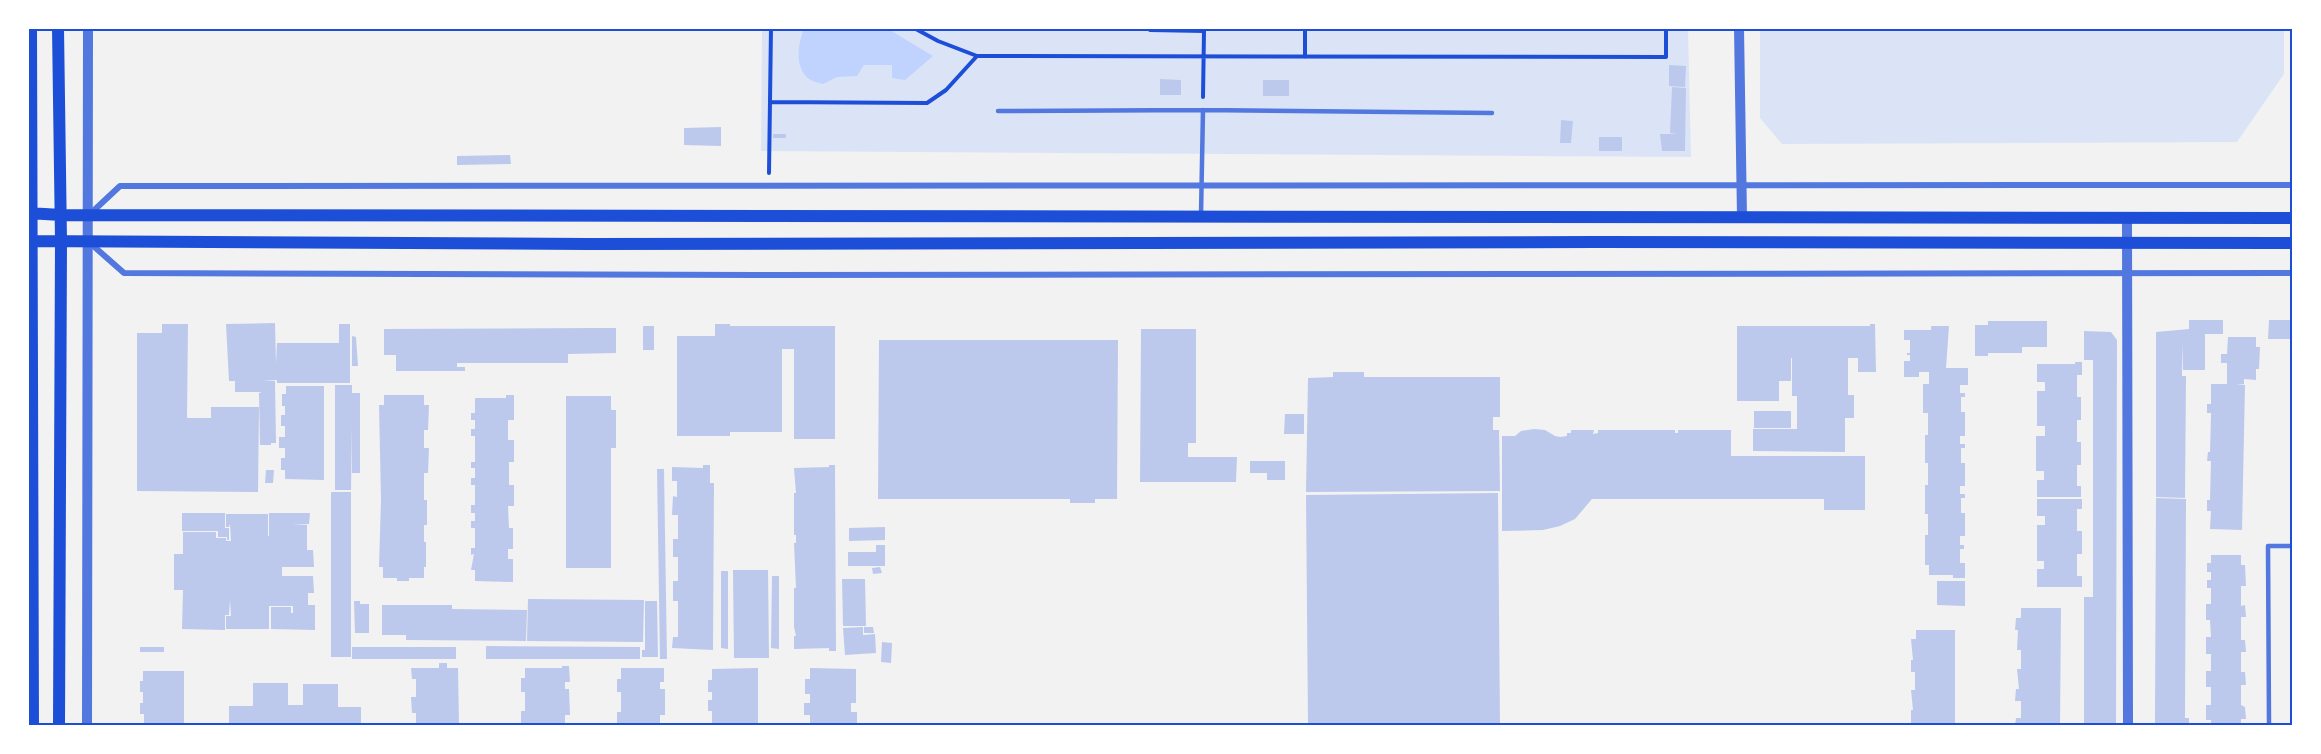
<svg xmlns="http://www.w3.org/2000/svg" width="2321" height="754" viewBox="0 0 2321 754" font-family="'Playfair Display',serif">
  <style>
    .green { fill: #dbe4f7 }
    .water { fill: #bfd3fe }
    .building { fill: #bdc9ec }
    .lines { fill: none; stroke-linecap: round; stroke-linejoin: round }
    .path { stroke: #1d4ed8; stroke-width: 4 }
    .service { stroke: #5277de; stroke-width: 4.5 }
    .minor { stroke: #5277de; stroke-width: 6 }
    .tertiary { stroke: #5277de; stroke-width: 10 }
    .secondary { stroke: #1d4ed8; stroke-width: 12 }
    .neatline { fill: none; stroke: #1d4ed8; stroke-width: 2 }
  </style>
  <rect width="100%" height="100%" fill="#f2f2f2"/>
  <!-- green -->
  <path class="green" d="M762,29H1688L1691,157L761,151Z
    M1760,29H2284V74L2237,142L1782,144L1760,118Z"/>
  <!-- water -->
  <path class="water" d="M804,28L888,29L933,56L905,80L892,78V65H864L857,76L837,77L823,84C819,83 812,81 809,79C794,67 798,44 804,28Z"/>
  <!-- building -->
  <path class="building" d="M1669,65L1686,66L1685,87L1669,86Z
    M1160,79L1181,80V95H1160Z
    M1263,80H1289V96H1263Z
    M1672,87L1686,88L1685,151H1662L1660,134H1677L1670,133Z
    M1561,120L1573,121L1571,143H1560Z
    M721,127V146L684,145V128Z
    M773,134H786V138H773Z
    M1599,137H1622V151H1599Z
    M510,155L511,164L457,165V156Z
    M2189,320H2223V334H2205V370H2183L2182,343V376H2186L2185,498L2156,497V332L2189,329Z
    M2269,320H2292V339H2268Z
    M1988,321H2047V347H2022V353H1988V356H1975V325H1988Z
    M275,323L276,364L277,343H339V324H350V383H277V380L262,381H275L276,443H271V445H260L259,393L262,392H235V381H229L226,324Z
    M162,324H188L187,418H211V407H259L258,492L137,491V333H162Z
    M715,324H730V326H835V439H794V349H782V432H730V436H677V336H715Z
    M1870,324H1875L1876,372H1858V358H1848V395H1854V418H1845V452L1753,451V429H1797V396H1792V358H1791V381H1779V401H1737V326H1870Z
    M643,326H654V350H643Z
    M1931,326H1949L1946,368H1968V385H1960V393H1965V397H1961V412H1965V436H1960V444H1965V448H1961V463H1965V486H1960V494H1965V498H1961V513H1965V536H1960V545H1964V549H1960V563H1965V578H1953V575H1929V565H1925V535H1928V514H1925V485H1928V463H1925V435H1928V413H1923V384H1929V372H1919V377H1904V361H1910V355H1907V353H1910V340H1904V330H1931Z
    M593,328H616V353L568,354V363H457V367H465V371H396V355H384V329Z
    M1141,329H1196V443H1188V457H1237L1236,482H1140Z
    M2084,331L2111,332L2117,340L2116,726H2084V597H2093V360H2084Z
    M352,336L356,337L358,366H352Z
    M2228,337H2256V347H2260L2259,369H2256V380L2244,379V384H2236L2245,385L2242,530L2210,529L2211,511H2207V500H2210L2211,461H2207L2208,452H2210L2211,416V413H2207V404H2211V384H2227V363H2221V354H2227Z
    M879,340H1118L1117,499H1095V503H1070V499H878Z
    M2075,362H2082V375H2077V397H2081V420H2077V442H2081V465H2077V486H2081V497H2037V480H2044V471H2036V436H2045V426H2037V391H2045V382H2037V364H2075Z
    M1333,372H1364V377H1500V417H1493V430H1499L1500,491L1306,492L1308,378L1333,377Z
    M335,385H352V393H360V473H352V425L351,490H335Z
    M286,386H324V480L285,479V470H281V458H285V448H279V437H285V426H281V415H285V406H282V394H286Z
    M384,395H424V405H429L428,430H424V448H429L428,473H424V500H427V525H424V542H426V567H424V578H409V581H397V578H383V567H379L381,500L379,405H384Z
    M506,395H514V420H508V440H514V462H509V485H514V506H508L509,528H513V549H508V559H513V582L475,581V570H471L474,554L471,555V548H475V528H471V521H475V513H471V505H475V485H471V478H475V468H471V462H475V436H471V429H475V420H471V413H475V398H506Z
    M566,396H611V410H616V448H611V568H566Z
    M1754,411H1791V428H1754Z
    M1285,414H1304V434H1284Z
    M1534,429L1545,430L1555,436L1560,437L1567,436V433H1571V430H1594L1593,434L1598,433V430H1675V433H1678V430H1731V456H1865V510H1824V499H1592L1575,519L1560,526L1543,530L1502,531V436H1515L1521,431Z
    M1250,461H1285V480H1267V473H1250Z
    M703,465H710V483H714L713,650L672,648L673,637H678V601H673V581H678V557H673V539H678V515H672L673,496L677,497V481H672V467L703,468Z
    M829,465H835L836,651H829V648L794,649V636H796L794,627V588H796L794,543H796V535H794V493H796L794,468L829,467Z
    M657,469H664L667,659H660Z
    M266,470H274L273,483H265Z
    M331,492H351V657H331Z
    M1498,493L1500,726H1308L1306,495Z
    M2156,498L2186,499L2185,718H2155Z
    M2037,499H2082V509H2077V531H2082V554H2077V576H2082V587H2037V569H2044V561H2037V525H2045V516H2037Z
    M182,513H225V528H229V540H227V537H218V531H182Z
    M269,513H310L309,524L292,525H307V550H313L314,567H282V576H313L314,593H308V605H315V630L271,629V607H291V613H293V606H269V629H226V616H231L230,600L229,615H225V630L182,629L183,590H174V554H183V532H216V538H226V541H231L230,524L229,527H226V514H268V536H282H269Z
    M885,527V540L849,541V528Z
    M876,545H885V566H848V552H876Z
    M2211,555H2241V565H2245L2246,586H2241V606L2245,605L2246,617H2241V640H2245L2246,652H2241V672H2245L2246,685H2241V705L2245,707L2246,719H2241V726H2211V720H2206V705H2211V687H2206V671H2211V654H2206V637H2211L2210,620H2206V604H2211V588H2207V580H2211V572H2207V563H2211Z
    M880,567L882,573L873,574L872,568Z
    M733,570H768L769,658H734Z
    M721,571H728V649L721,648Z
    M772,576H779V649L771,648Z
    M842,579H865L866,626H843Z
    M1937,581H1965V606L1937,605Z
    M528,599L644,600L643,642L527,641Z
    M354,601H360V604H369V633H355Z
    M645,601H657L658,657H642V650H645Z
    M382,605H452V609L527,610L526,641L406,640V635H382Z
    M2021,608H2061L2060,726H2015L2016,718H2021V701H2015L2016,689H2019L2017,669H2021V650H2017L2018,630H2015L2016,618H2021Z
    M863,627V635L875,634L876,653L845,655L843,628Z
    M864,627H873L874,633H864Z
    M1916,630H1955V726H1915V723H1911V710H1913L1911,690H1915V672H1911V660H1913L1911,639H1916Z
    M882,642L892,643L891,663L881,662Z
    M486,646L640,647V659H486Z
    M140,647H164V652H140Z
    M352,647H456V659H352Z
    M439,663H447V668H458L459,726H416V713H412L411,697H416V679H412L411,668H439Z
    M562,666H569L570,682H565V689H569L570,715H565V723H569V726L521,725V711H525V692H521V678H525V668H562Z
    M621,668H664V682H660V689H665V715H660V723H665V726L617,725V712H621V692H617V679H621Z
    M758,668V726H708V723H712V711H708V700H712V692H708V680H712V669Z
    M810,668L856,669V703H851V712H857V726H810V715H804V703H810V694H805V679H810Z
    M143,671H184V726H144V714H140V703H143V692H140V681H143Z
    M253,683H288V705H303V684H338V707H361V726H229V706H253Z
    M2155,718H2189V726H2155Z"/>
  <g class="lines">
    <!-- path -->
    <path class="path" d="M914,28L938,41L977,56L1666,57V28
      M1150,28V30L1204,31L1203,97
      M1305,57V28
      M771,102L927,103L946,90L977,56
      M769,173L771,28"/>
    <!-- service -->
    <path class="service" d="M998,111L1203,110L1492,113
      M1201,215L1203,110
      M2269,726L2268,546H2292"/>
    <!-- minor -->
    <path class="minor" d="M90,214L120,186L2292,185
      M90,243L124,273L757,275L2292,273"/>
    <!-- tertiary -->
    <path class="tertiary" d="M1739,28L1742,217
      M2127,218L2128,726
      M87,726L88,28"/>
    <!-- secondary -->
    <path class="secondary" d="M31,28L33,726
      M58,28L61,241L59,726
      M28,213L61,215L2292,218
      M28,241L589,244L1596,242L2292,243"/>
  </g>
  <!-- border -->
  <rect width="2321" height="754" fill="none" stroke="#ffffff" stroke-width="60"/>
  <rect x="30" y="30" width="2261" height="694" class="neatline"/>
</svg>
